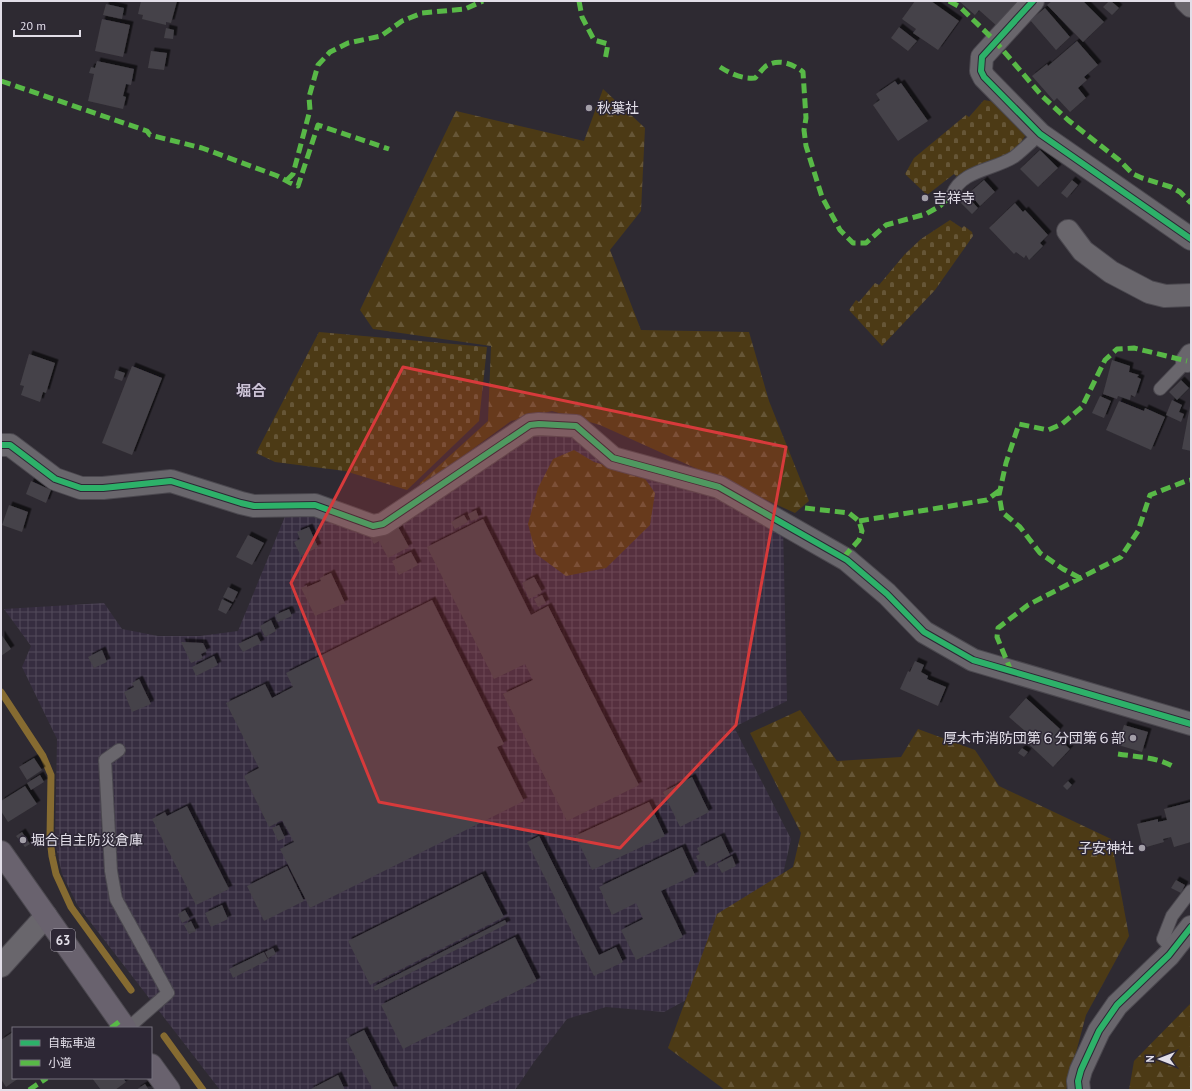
<svg xmlns="http://www.w3.org/2000/svg" width="1192" height="1091" viewBox="0 0 1192 1091" font-family="'PT Sans','Noto Sans JP',sans-serif">
  <style>
    .industrial { fill: url(#industrial-grid) }
    .forest { fill: url(#forest-firs) }
    .cemetery { fill: url(#cemetery-stones) }
    .lines { fill: none; stroke-linecap: round; stroke-linejoin: round }
    .stream { stroke: #866b31; stroke-width: 7 }
    .building { fill: #454248; filter: url(#shadow) }
    .lane-casing { stroke: #4b484f; stroke-width: 14 }
    .street-casing { stroke: #4b484f; stroke-width: 24 }
    .secondary-casing { stroke: #4b484f; stroke-width: 24 }
    .primary-casing { stroke: #4b484f; stroke-width: 24 }
    .lane { stroke: #69666c; stroke-width: 12 }
    .street { stroke: #69666c; stroke-width: 22 }
    .secondary { stroke: #69666c; stroke-width: 22 }
    .primary { stroke: #69626e; stroke-width: 22 }
    .quiet { stroke: #58b947; stroke-width: 5; stroke-dasharray: 10 5; stroke-linecap: butt }
    .cycleway-casing { stroke: #2d2735; stroke-width: 8 }
    .cycleway { stroke: #2db169; stroke-width: 6 }
    .marked { fill: #d73a3b; fill-opacity: 0.2; stroke: #d73a3b; stroke-width: 3; stroke-linejoin: round }
    .poi-dot { fill: #a39fa8; stroke: #2d2735; stroke-width: 1.5 }
    .labels { text-anchor: middle; stroke-width: 3; stroke-linejoin: round; paint-order: stroke }
    .shield { fill: #2d2735; stroke: #aca7b2; stroke-width: 1 }
    .shield-label { font-size: 13px; font-weight: bold; fill: #e2dee8 }
    .poi-label { font-size: 14px; fill: #e2dee8; stroke: #2d2735; text-anchor: start }
    .neighbourhood-label { font-size: 15px; font-weight: bold; fill: #ccc3d6; stroke: #2d2735 }
  </style>
  <defs>
    <pattern id="industrial-grid" width="8" height="8" patternUnits="userSpaceOnUse"><rect width="8" height="8" fill="#362d40"/><path d="M0 4h8M4 0v8" fill="none" stroke="#534b5c"/></pattern>
    <pattern id="forest-firs" width="22" height="20" patternUnits="userSpaceOnUse"><rect width="22" height="20" fill="#4c3a15"/><path d="M5 1l3.5 6h-7zM16 11l3.5 6h-7z" fill="#665637"/></pattern>
    <pattern id="cemetery-stones" width="16" height="16" patternUnits="userSpaceOnUse"><rect width="16" height="16" fill="#4c3a15"/><path d="M2 7V4a2 2 0 0 1 4 0v3zM10 15v-3a2 2 0 0 1 4 0v3z" fill="#665637"/></pattern>
    <filter id="shadow"><feDropShadow dx="3.5" dy="-3.5" stdDeviation="0" flood-color="#0009"/></filter>
  </defs>
  <rect width="100%" height="100%" fill="#2e2a32"/>
  <!-- industrial -->
  <path class="industrial" d="M555,427L783,526L787,701L734,727L791,839L764,958L664,1012L606,1007L567,1019L534,1062L515,1090H220L78,906L62,874L55,843L57,739L22,667L31,646L4,609L104,603L122,629L158,636H200L238,631L286,514L311,510L374,529L530,431Z"/>
  <!-- forest -->
  <path class="forest" d="M603,89L645,128L641,211L610,250L641,330L749,332L769,401L809,501L795,513L600,425L552,411L511,421L419,488L420,483L488,421L491,346L373,329L360,310L456,111L584,141Z
    M574,450L594,462L643,476L655,493L650,525L606,568L566,576L536,554L528,524L538,488L553,459Z
    M800,710L837,761L901,757L918,729L975,750L999,786L1111,839L1129,936L1086,1015L1066,1090H725L668,1048L717,914L793,867L801,833L750,733Z
    M1191,1003V1090H1129L1134,1061Z"/>
  <!-- cemetery -->
  <path class="cemetery" d="M984,100L995,102L1026,135L1021,142L1024,145L959,179L954,174L927,195L905,174L914,158L966,115L969,117Z
    M950,220L962,228L964,226L972,232L973,236L935,290L882,346L849,310L856,300L859,302L875,283L879,285L905,254L921,239Z
    M319,332L487,347L479,421L407,490L345,471L275,462L256,453Z"/>
  <g class="lines">
    <!-- stream -->
    <path class="stream" d="M1,692L43,756L51,775L50,838L52,856L56,874L71,907L131,990
      M164,1036L203,1090"/>
  </g>
  <!-- building -->
  <path class="building" d="M141,1H177L171,23L166,22V25L142,19L143,15L138,14Z
    M915,1H931L959,21L938,50L913,33L916,29L902,19Z
    M959,1H1014L1020,6L998,27L979,10L975,15Z
    M1052,1H1083L1104,22L1083,42L1047,5Z
    M1109,1H1111L1119,8L1112,15L1103,7Z
    M106,4L124,8L122,19L103,15Z
    M1045,8L1070,37L1056,50L1030,20Z
    M102,19L130,25L123,57L95,51Z
    M899,27L917,41L908,51L891,38Z
    M166,28L174,30L173,39L164,38Z
    M1077,41L1098,65L1084,77L1087,80L1078,88L1086,98L1070,112L1057,98L1054,101L1032,76L1047,64L1048,66Z
    M151,51L167,53L164,70L148,68Z
    M97,61L134,69L131,85L126,84L123,96L126,97L123,109L88,101L94,74L89,73L91,67L95,68Z
    M895,81L898,85L901,83L928,121L898,141L873,105L880,100L876,94Z
    M1040,150L1058,168L1038,187L1020,169Z
    M984,180L995,192L980,206L969,193Z
    M1072,180L1078,185L1067,198L1061,193Z
    M967,196L978,208L972,214L960,202Z
    M1015,203L1023,212L1025,210L1048,235L1040,243L1043,246L1029,260L1026,255L1024,258L1016,252L1014,254L989,228Z
    M29,354L55,363L46,393L43,392L40,402L21,395L24,386L20,385Z
    M1112,360L1130,366L1129,372L1139,375L1137,377L1141,379L1135,397L1131,395L1130,400L1118,396L1117,399L1103,394Z
    M132,366L162,378L132,455L102,443Z
    M116,370L125,373L122,381L114,378Z
    M1181,380L1189,388L1177,400L1169,392Z
    M1100,396L1111,401L1104,418L1092,413Z
    M1172,400L1182,405L1179,412L1184,414L1181,422L1166,415Z
    M1119,401L1144,411L1145,408L1165,417L1151,450L1106,430Z
    M1190,406H1191V451L1182,449Z
    M31,481L51,490L46,503L26,494Z
    M9,505L28,512L22,532L2,525Z
    M476,510L479,518L471,521L468,514Z
    M464,515L468,522L455,529L451,522Z
    M483,519L531,615L548,606L639,785L567,821L503,694L533,680L525,664L494,679L427,547Z
    M397,525L409,547L388,558L379,541L374,544L367,532Z
    M309,527L318,547L301,556L294,542L300,539L297,532Z
    M248,535L264,543L252,565L236,557Z
    M411,552L418,565L399,575L392,561Z
    M331,573L345,603L315,616L301,588L307,585V587L321,581L320,578Z
    M534,577L542,592L529,599L522,583Z
    M228,587L238,592L233,602L223,597Z
    M542,595L546,603L538,607L534,599Z
    M222,599L232,604L226,614L218,610Z
    M432,600L504,744L497,747L524,801L310,908L280,849L294,842L282,820L269,827L244,776L259,768L226,703L265,684L272,698L293,687L286,673Z
    M289,609L292,616L278,622L275,615Z
    M271,620L276,631L265,637L260,626Z
    M1,634L11,649L1,656Z
    M257,635L261,643L243,652L238,644Z
    M181,642L203,643L207,651L201,654L203,658L191,663Z
    M102,650L107,662L94,668L88,657Z
    M214,656L218,665L196,676L192,667Z
    M915,661L924,665L921,672L928,676L927,679L946,687L938,706L900,689L908,671L910,672Z
    M139,679L151,704L132,712L124,692L134,687L132,683Z
    M1026,698L1060,729L1055,735L1070,749L1053,767L1020,736L1025,731L1009,717Z
    M1124,725L1148,732L1142,752L1118,745Z
    M1022,748L1028,752L1024,757L1018,753Z
    M34,758L42,770L27,780L19,767Z
    M40,775L44,782L31,790L27,783Z
    M692,777L709,812L680,827L663,792Z
    M1068,781L1072,785L1067,790L1063,786Z
    M25,786L37,804L8,822L1,811V801Z
    M649,802L665,836L592,870L575,836Z
    M1191,802V842L1174,847L1171,837L1163,839L1164,842L1143,848L1137,824L1158,819V822L1167,820L1164,809Z
    M187,806L229,889L196,905L152,819L165,812L167,816Z
    M279,825L285,838L278,841L272,828Z
    M22,832L30,844L25,847L16,836Z
    M539,836L599,955L616,947L623,962L594,976L527,842Z
    M721,836L730,855L707,867L704,860L699,862L696,856L700,854L697,848Z
    M682,847L695,875L661,891L683,937L636,960L621,930L643,919L636,903L612,915L599,887Z
    M732,856L736,866L722,873L717,864Z
    M287,866L304,901L264,921L247,886Z
    M482,874L504,917L370,985L348,941Z
    M1176,880L1185,885L1181,893L1171,888Z
    M222,905L228,919L211,927L205,913Z
    M185,910L190,919L182,923L178,914Z
    M505,920L507,924L375,991L373,987Z
    M191,921L196,931L189,934L184,925Z
    M515,937L537,981L403,1049L381,1005Z
    M273,948L276,954L268,958L265,952Z
    M264,952L268,960L233,978L229,969Z
    M364,1030L395,1090H373L346,1039Z
    M13,1032V1078H19L6,1087L1,1079V1040Z
    M338,1075L345,1090H309Z
    M92,1078H123L126,1082L115,1090H101Z
    M145,1084L149,1090H136Z"/>
  <g class="lines">
    <defs>
      <path id="lane" d="M952,195C961,170 994,170 1014,157C1023,150 1031,142 1040,134
        M1160,389L1187,361
        M119,750L105,760L111,871L116,899L168,993L128,1028
        M1173,950L1163,939L1172,916L1191,891"/>
      <path id="street" d="M1033,1L982,57L981,71L984,77L1040,134L1191,239
        M1068,231L1083,251L1111,272L1149,292L1165,296L1191,295
        M1187,361L1191,355
        M1,445H10L55,479L81,488H103L171,481L241,503L254,506L315,505L373,526L383,524L530,425L539,424L576,426L613,458L719,487L847,560L887,594L924,632L973,660L1191,724
        M1,966L46,916"/>
      <path id="secondary" d="M1186,1L1191,6
        M1079,1090L1078,1081L1081,1070L1099,1031L1117,1005L1169,955L1191,927"/>
      <path id="primary" d="M1,852L125,1028
        M151,1065L169,1090"/>
    </defs>
    <!-- lane casing -->
    <use href="#lane" class="lane-casing"/>
    <!-- street casing -->
    <use href="#street" class="street-casing"/>
    <!-- secondary casing -->
    <use href="#secondary" class="secondary-casing"/>
    <!-- primary casing -->
    <use href="#primary" class="primary-casing"/>
    <!-- lane -->
    <use href="#lane" class="lane"/>
    <!-- street -->
    <use href="#street" class="street"/>
    <!-- secondary -->
    <use href="#secondary" class="secondary"/>
    <!-- primary -->
    <use href="#primary" class="primary"/>
    <!-- quiet -->
    <path class="quiet" d="M579,1L582,17L594,40L608,44L605,60
      M949,1L960,7L995,41L1042,96L1068,120L1119,160L1133,174L1142,178L1171,187L1180,192L1191,203
      M720,67C731,74 742,79 755,78C759,74 762,69 766,66C779,58 793,64 803,72L806,118L804,130L806,146L822,197L840,230L853,243H866L886,225L926,214L940,206L952,195
      M1,81L147,131L150,135L202,148L275,175C283,178 290,184 298,186L318,125L389,149
      M287,180L293,174L310,110L309,97L318,65L330,52L348,43L381,36L402,21L422,13L465,9L483,1
      M805,508L849,513L859,521L862,531L859,540L843,558
      M859,521L987,500L1000,490
      M1080,578L1063,569L1040,553L1020,527L1002,512L999,495L1006,463L1019,424L1048,430L1062,424L1082,407L1105,360L1117,349L1134,348L1187,361
      M1010,672L1009,666L997,637L998,628L1028,605L1121,557L1138,531L1150,495L1186,481L1191,480
      M1118,754C1137,757 1157,757 1174,767
      M111,1028L120,1021
      M29,1090L47,1078"/>
    <defs>
      <path id="cycleway" d="M1033,1L982,57L981,71L984,77L1040,134L1191,239
        M1,445H10L55,479L81,488H103L171,481L241,503L254,506L315,505L373,526L383,524L530,425L539,424L576,426L613,458L719,487L847,560L887,594L924,632L973,660L1191,724
        M1079,1090L1078,1081L1081,1070L1099,1031L1117,1005L1169,955L1191,927"/>
    </defs>
    <!-- cycleway casing -->
    <use href="#cycleway" class="cycleway-casing"/>
    <!-- cycleway -->
    <use href="#cycleway" class="cycleway"/>
  </g>
  <!-- marked area -->
  <path class="marked" d="M403,367L786,447L736,725L620,848L379,802L291,583Z"/>
  <!-- markers -->
  <g class="poi-dot">
    <circle cx="589" cy="108" r="4"/>
    <circle cx="925" cy="198" r="4"/>
    <circle cx="1133" cy="738" r="4"/>
    <circle cx="23" cy="840" r="4"/>
    <circle cx="1142" cy="848" r="4"/>
  </g>
  <g class="labels">
    <!-- shield labels -->
    <rect class="shield" x="51" y="929" width="24" height="22" rx="3"/>
    <g class="shield-label">
      <text x="63" y="945">63</text>
    </g>
    <!-- poi labels -->
    <g class="poi-label">
      <text x="597" y="113">秋葉社</text>
      <text x="933" y="203">吉祥寺</text>
      <text x="1125" y="743" text-anchor="end">厚木市消防団第６分団第６部</text>
      <text x="31" y="845">堀合自主防災倉庫</text>
      <text x="1134" y="853" text-anchor="end">子安神社</text>
    </g>
    <!-- neighbourhood labels -->
    <g class="neighbourhood-label">
      <text x="251" y="396">堀合</text>
    </g>
  </g>
  <!-- border -->
  <rect width="1192" height="1091" fill="none" stroke="#e2dee8" stroke-width="4"/>
  <!-- legend -->
  <rect x="12" y="1027" width="140" height="52" fill="#2d2735" stroke="#75707d"/>
  <rect x="20" y="1040" width="20" height="6" fill="#2db169" stroke="#75707d"/>
  <text x="48" y="1047" font-size="12" fill="#e2dee8">自転車道</text>
  <rect x="20" y="1060" width="20" height="6" fill="#58b947" stroke="#75707d"/>
  <text x="48" y="1067" font-size="12" fill="#e2dee8">小道</text>
  <!-- north arrow -->
  <g transform="translate(1160 1059) rotate(270)" stroke="#2d2735" stroke-width="3" paint-order="stroke">
  <path d="M0-3L7 15L0 10L-7 15Z" fill="#e2dee8"/>
  <text y="-6" font-size="11" font-weight="bold" text-anchor="middle" fill="#e2dee8">N</text>
  </g>
  <!-- scale -->
  <path d="M14 30v6h66v-6" fill="none" stroke="#e2dee8" stroke-width="2"/>
  <text x="20" y="30" font-size="12" fill="#e2dee8" stroke="#2d2735" stroke-width="3" paint-order="stroke">20 m</text>
</svg>
